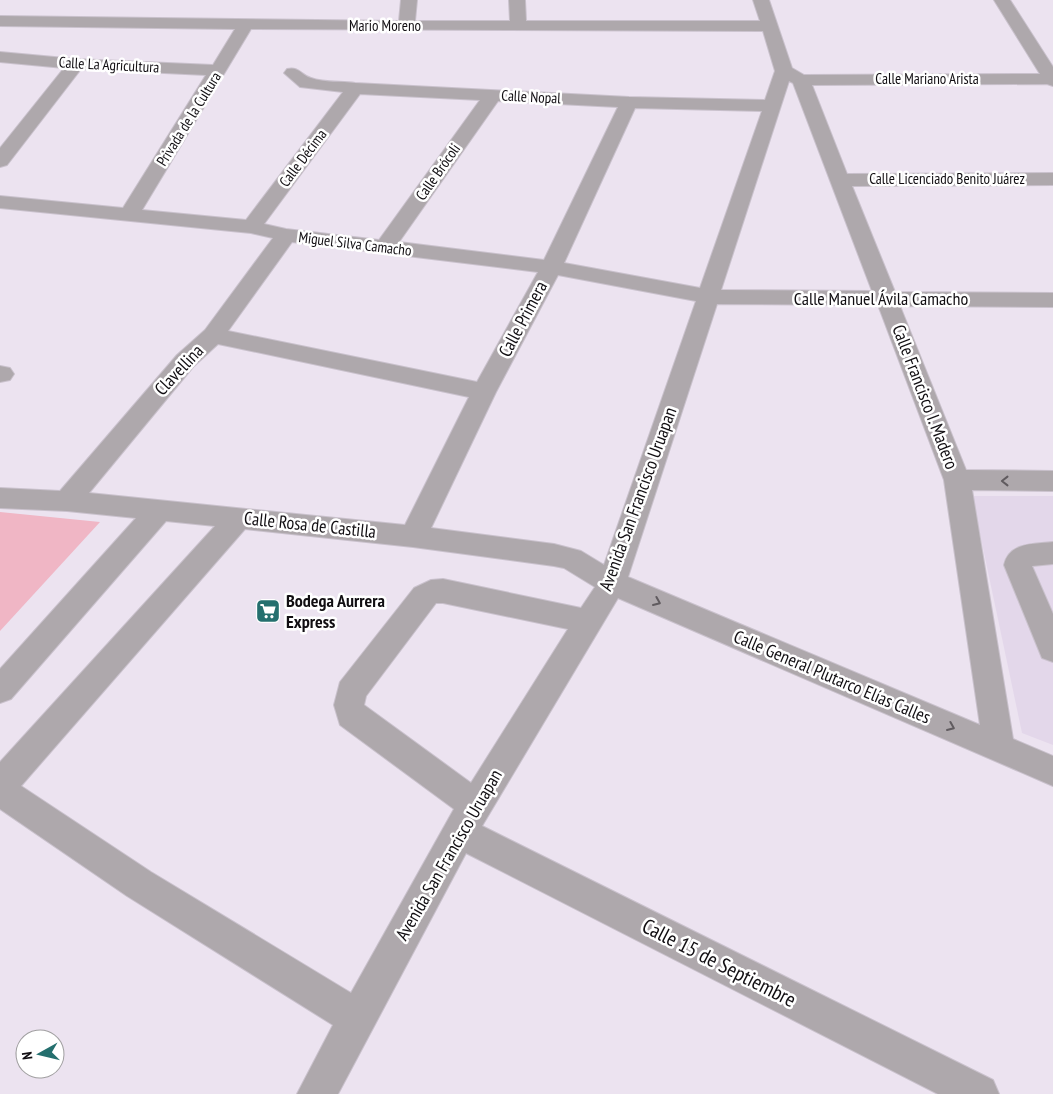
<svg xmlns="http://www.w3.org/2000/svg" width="1053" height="1094" viewBox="0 0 1053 1094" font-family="'PT Sans Narrow',sans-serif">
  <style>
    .built { fill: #e3d7ea }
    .green { fill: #f0b6c5 }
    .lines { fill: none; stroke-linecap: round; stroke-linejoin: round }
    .minor-casing { stroke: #c9c1cc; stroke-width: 2 }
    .minor { fill: #aea8ac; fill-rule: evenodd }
    .oneway { stroke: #605b5f }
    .labels { text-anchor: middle; stroke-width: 5; stroke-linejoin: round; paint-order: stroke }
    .far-street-label { font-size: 15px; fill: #110e12; stroke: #fff }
    .street-label { font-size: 18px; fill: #110e12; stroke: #fff }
    .poi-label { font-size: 18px; font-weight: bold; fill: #110e12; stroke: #fff; text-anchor: start }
    .near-street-label { font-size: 21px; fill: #110e12; stroke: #fff }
  </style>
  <rect width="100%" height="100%" fill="#ece3f0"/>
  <!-- built -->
  <path class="built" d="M972,496H1053V745L1022,733Z"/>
  <!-- green -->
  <path class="green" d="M0,512L100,522L0,631Z"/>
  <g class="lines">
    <defs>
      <path id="minor" d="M401,0H417L415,21H510L509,0H525L526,21H760L753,0H769L792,68L804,75L1040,74L994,0H1010L1053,67V86L1047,84L812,85L847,174L1053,173V185L852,186L895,292L1053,293V307L900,306L966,470L1053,471V491L972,490L1013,739L1053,756V786L618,598L482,826L993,1080L999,1094H938L466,853L338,1094H297L333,1025L127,896L0,809V762L215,526L166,521L11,699L0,703V669L136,518L67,511L0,508V488L60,491L177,355L205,330L273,238L251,233L0,208V196L123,208L206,75L81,69L7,165L0,167V148L64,68L0,62V52L76,59L213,65L235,29L0,26V16L399,21ZM251,29L763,31L775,71L765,100L629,97L355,83C342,81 324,83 311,78C301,75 299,66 287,69L284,73L300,87L343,92L246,220L142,210ZM789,81L793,83L872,291L721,290ZM360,94L480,100L379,240L286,229L264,224ZM498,101L618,107L544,260L399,242ZM635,108L762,111L700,288L564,263ZM292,242L538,272L477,382L228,331ZM558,275L696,301L604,565L581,551L554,544L431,528L496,392ZM717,304L878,305L944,480L980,725L628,577ZM218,344L469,397L405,525L89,493L193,367ZM245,529L413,547L554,566L564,568L595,587L581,608L443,579L431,580L414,588L340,682L334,705L340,725L454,809L351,993L151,872L21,786ZM436,603H443L568,629L471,783L364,705L366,696Z
        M0,366L10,368L14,374L10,380L0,382Z
        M1053,542V564L1032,566L1053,614V662L1042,658L1004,565C1009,542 1034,544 1053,542Z"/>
    </defs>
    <!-- minor casing -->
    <use href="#minor" class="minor-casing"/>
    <!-- minor -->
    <use href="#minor" class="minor"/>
  </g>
  <!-- one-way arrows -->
  <defs><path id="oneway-chevron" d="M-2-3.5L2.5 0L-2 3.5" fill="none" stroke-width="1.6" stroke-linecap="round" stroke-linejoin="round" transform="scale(1.25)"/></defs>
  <g class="oneway">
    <use href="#oneway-chevron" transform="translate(1005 481) rotate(-180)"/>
    <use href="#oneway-chevron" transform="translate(657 602) rotate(23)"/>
    <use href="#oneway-chevron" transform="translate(951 727) rotate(23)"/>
  </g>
  <!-- icons -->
  <defs>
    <symbol id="supermarket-square" viewBox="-11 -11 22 22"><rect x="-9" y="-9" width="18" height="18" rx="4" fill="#246f6e" stroke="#fff"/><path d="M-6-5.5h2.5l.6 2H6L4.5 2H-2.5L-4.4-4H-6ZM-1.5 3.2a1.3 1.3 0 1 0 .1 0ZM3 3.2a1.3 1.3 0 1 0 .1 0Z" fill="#fff"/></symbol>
  </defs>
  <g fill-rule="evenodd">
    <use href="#supermarket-square" x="254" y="597" width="28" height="28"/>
  </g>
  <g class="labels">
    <!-- far-street labels -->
    <g class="far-street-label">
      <text x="385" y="31">Mario Moreno</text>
      <text transform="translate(109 65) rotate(3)" y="5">Calle La Agricultura</text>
      <text x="927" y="84">Calle Mariano Arista</text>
      <text transform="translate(531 97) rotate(3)" y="5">Calle Nopal</text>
      <text transform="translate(189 119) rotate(-58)" y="5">Privada de la Cultura</text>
      <text transform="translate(303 158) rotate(-53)" y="5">Calle Décima</text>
      <text transform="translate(438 172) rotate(-55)" y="5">Calle Brócoli</text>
      <text x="947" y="184">Calle Licenciado Benito Juárez</text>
      <text transform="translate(355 244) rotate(7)" y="5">Miguel Silva Camacho</text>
    </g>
    <!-- street labels -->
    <g class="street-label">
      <text x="881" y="305">Calle Manuel Ávila Camacho</text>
      <text transform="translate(523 319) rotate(-62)" y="6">Calle Primera</text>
      <text transform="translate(179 370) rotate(-47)" y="6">Clavellina</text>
      <text transform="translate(925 397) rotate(69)" y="6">Calle Francisco I. Madero</text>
      <text transform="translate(638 499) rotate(-70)" y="6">Avenida San Francisco Uruapan</text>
      <text transform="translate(310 525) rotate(6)" y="6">Calle Rosa de Castilla</text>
      <text transform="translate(832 677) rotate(23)" y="6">Calle General Plutarco Elías Calles</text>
      <text transform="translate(449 855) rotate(-60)" y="6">Avenida San Francisco Uruapan</text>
    </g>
    <!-- poi labels -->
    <g class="poi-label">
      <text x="286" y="607">Bodega Aurrera<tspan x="286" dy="21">Express</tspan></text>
    </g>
    <!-- near-street labels -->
    <g class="near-street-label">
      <text transform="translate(719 963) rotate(27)" y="7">Calle 15 de Septiembre</text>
    </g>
  </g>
  <!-- north arrow -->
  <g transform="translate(40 1054) rotate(262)"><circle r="24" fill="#ffffff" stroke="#a09fa0"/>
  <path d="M0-4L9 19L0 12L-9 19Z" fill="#246f6e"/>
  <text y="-8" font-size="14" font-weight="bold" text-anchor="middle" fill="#110e12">N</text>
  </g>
</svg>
